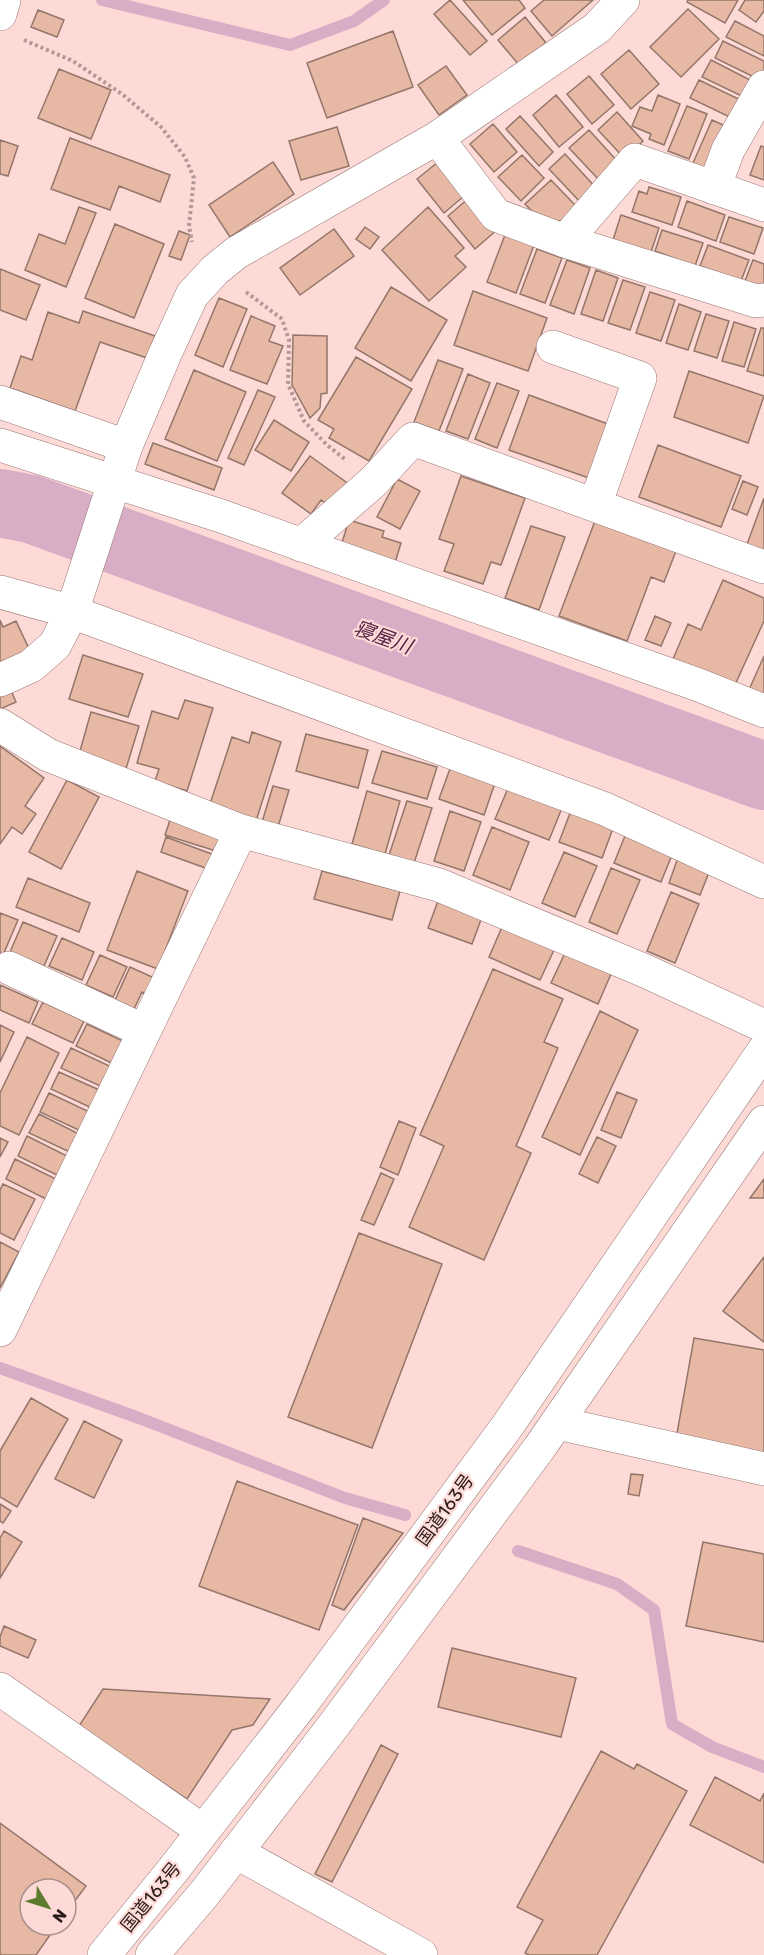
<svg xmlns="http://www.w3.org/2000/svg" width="764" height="1955" viewBox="0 0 764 1955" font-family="Rubik,'Noto Sans JP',sans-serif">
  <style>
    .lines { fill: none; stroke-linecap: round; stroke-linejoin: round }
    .stream { stroke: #d8adc6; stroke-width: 12 }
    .river { stroke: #d8adc6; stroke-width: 68 }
    .building { fill: #e7b9a5; stroke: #93766a; stroke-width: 1.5 }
    .minor-casing { stroke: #977774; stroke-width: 34 }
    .highway-casing { stroke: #977774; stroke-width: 34 }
    .path { stroke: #b49896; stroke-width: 4; stroke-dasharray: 3 3; stroke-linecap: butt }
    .minor { stroke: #fff; stroke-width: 33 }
    .highway { stroke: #fff; stroke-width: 33 }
    .labels { text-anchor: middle; stroke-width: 4.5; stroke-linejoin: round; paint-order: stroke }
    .street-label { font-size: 18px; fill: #281b1a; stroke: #fedad7 }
    .water-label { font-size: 20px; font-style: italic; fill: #572346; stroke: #fedad7 }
  </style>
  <rect width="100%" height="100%" fill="#fedad7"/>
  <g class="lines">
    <!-- stream -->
    <path class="stream" d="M102,0L290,45L354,21L384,0
      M0,1368L139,1418L345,1498L405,1515
      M518,1551L617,1584L654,1610L672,1724L712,1747L764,1767"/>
    <!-- river -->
    <path class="river" d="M0,503L31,509L764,776"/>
  </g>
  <!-- building -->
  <path class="building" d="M450,0L487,41L470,55L434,14Z
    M463,0H519L525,8L492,35Z
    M544,0H593L552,36L531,11Z
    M688,0H738L725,23L687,2Z
    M745,0H764V11L756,22L739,10Z
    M688,9L719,39L681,77L650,47Z
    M38,10L64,20L57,37L31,27Z
    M525,17L546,43L519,65L498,40Z
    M735,21L764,36V56L726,37Z
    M393,31L413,87L327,118L307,63Z
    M723,41L764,61V72L760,80L715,58Z
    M629,50L659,84L631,109L601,74Z
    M711,60L758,84L750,100L702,77Z
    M446,66L467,95L439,115L418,85Z
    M59,69L111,90L91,139L38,118Z
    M589,76L614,105L592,124L567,94Z
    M699,80L747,103L738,121L690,98Z
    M556,95L583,127L559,147L533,115Z
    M658,95L680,104L664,145L649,139L651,134L632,126L640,107L652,111Z
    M687,106L707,114L689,159L668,151Z
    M617,112L643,141L625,159L598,130Z
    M520,116L553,152L539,166L506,129Z
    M712,120L732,129L714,172L693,163Z
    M493,124L517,152L494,172L470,144Z
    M337,127L349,166L301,180L289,141Z
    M589,130L619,163L600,181L569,148Z
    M70,138L170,175L160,202L119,186L110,210L51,189Z
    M0,140L18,146L8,176L0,174Z
    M761,146L764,147V180L750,175Z
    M565,154L598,190L582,204L549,169Z
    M522,155L544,178L521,201L498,177Z
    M443,158L470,191L444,213L417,179Z
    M273,162L294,194L230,237L209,205Z
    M551,180L576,206L561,221L540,219L525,204Z
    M649,187L681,197L672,225L632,212L639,191L647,194Z
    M470,197L498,229L475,249L448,216Z
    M687,201L725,215L716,241L678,227Z
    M79,207L96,213L66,287L25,270L39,234L65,244Z
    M428,207L464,248L455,256L466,267L429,301L382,250Z
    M621,215L659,228L651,252L613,240Z
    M729,217L763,228L754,254L720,242Z
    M115,224L164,244L134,318L85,298Z
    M365,227L379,237L370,249L356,239Z
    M334,229L354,256L300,295L280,268Z
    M662,230L703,243L695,266L655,251Z
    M179,231L190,235L181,260L169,256Z
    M505,235L534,245L516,293L487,282Z
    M708,245L749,260L741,281L700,266Z
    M537,249L562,258L545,303L520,294Z
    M567,260L590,268L574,314L550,305Z
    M753,260L764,264V294L743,286Z
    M0,269L40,285L26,320L0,310Z
    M596,270L618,278L603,321L581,314Z
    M623,280L645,287L630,330L608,323Z
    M391,287L447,320L411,381L355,348Z
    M473,291L547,318L528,371L454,345Z
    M650,292L675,300L661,341L636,333Z
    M219,298L247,309L223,367L195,355Z
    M679,304L701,312L688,350L666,343Z
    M83,311L155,336L147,358L100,342L75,411L10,388L21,356L32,360L48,312L79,323Z
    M706,314L729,321L717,358L694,351Z
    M251,316L275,326L269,341L283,346L267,384L230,370Z
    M734,322L756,329L744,367L722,361Z
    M761,328H764V376L747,371Z
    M293,335L327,336V393L321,394L320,408L310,418L292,385Z
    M356,357L412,389L369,461L329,438L334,429L318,420Z
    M438,360L463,369L439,431L414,422Z
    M194,370L246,392L217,461L165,439Z
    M689,371L764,396L748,443L674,417Z
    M468,374L490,383L468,439L446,431Z
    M497,383L519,391L497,448L475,439Z
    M258,390L275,397L244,465L228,458Z
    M529,395L608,424L589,478L509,450Z
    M274,420L309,442L291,471L255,450Z
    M153,443L222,468L214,490L145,464Z
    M658,445L741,476L721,527L639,497Z
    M310,456L350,485L332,508L321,500L311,514L282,493Z
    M461,476L525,498L501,565L491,562L483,584L444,571L454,544L439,539Z
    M397,479L420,491L400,529L377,517Z
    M743,481L758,487L747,515L732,509Z
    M764,498V553L746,547Z
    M349,520L384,531L382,537L401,543L394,566L340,549Z
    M595,521L676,551L664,582L651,577L627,641L559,616Z
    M531,526L565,537L539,610L505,598Z
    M723,580L764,598V621L734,687L673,659L688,624L701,630Z
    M655,616L671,623L661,646L645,640Z
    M0,620L3,627L16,621L30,651L0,665Z
    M83,655L143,674L128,717L69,699Z
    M764,656V699L748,692Z
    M10,688L16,702L0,709V693Z
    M185,700L213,708L187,791L155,781L159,769L137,763L152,711L178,719Z
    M91,712L139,726L125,772L78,758Z
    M252,732L281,742L256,821L209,807L232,737L249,743Z
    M306,734L368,750L358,788L296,771Z
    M0,746L44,778L25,806L36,814L22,834L12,827L0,844Z
    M382,751L437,767L427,799L372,783Z
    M451,766L495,783L484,815L439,799Z
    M67,780L99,797L61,869L29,852Z
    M273,786L289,790L278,827L262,822Z
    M509,786L562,808L549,840L495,819Z
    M367,791L400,801L385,854L352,844Z
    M407,801L432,808L414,863L389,855Z
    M572,808L615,823L602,858L559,842Z
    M450,811L481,822L464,871L434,861Z
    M170,820L221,837L216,851L165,835Z
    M492,827L529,842L510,890L473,875Z
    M627,831L674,850L661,882L614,863Z
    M166,837L217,856L211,870L161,852Z
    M564,852L597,866L575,917L542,903Z
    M680,852L712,865L700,895L669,883Z
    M611,868L640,880L617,934L589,922Z
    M137,871L188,891L158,969L107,950Z
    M322,871L400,891L392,920L314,899Z
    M28,878L90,903L79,932L16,907Z
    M671,892L699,904L675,963L647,951Z
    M438,901L482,917L472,944L428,928Z
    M0,913L18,920L3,955L0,954Z
    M23,922L57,936L44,966L10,952Z
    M502,927L554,950L540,980L489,957Z
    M62,938L94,952L82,980L49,966Z
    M565,953L611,974L598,1004L551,983Z
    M100,955L127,967L113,997L86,985Z
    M130,967L159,980L151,996L142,992L134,1009L115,1000Z
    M493,969L563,999L544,1042L558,1048L516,1146L531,1153L484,1260L409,1227L444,1146L420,1135Z
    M0,985L38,1002L29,1023L0,1010Z
    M43,1002L84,1021L73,1043L32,1024Z
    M600,1011L638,1030L580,1155L542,1137Z
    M87,1024L131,1045L120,1067L76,1046Z
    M0,1025L14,1032L0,1062Z
    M27,1037L59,1053L19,1135L0,1126V1093Z
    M71,1048L118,1070L109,1090L61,1068Z
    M59,1072L106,1093L98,1111L51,1089Z
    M617,1092L637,1100L621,1138L601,1130Z
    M49,1093L94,1114L85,1133L40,1112Z
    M39,1114L83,1136L74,1154L29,1133Z
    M399,1121L416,1128L398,1175L380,1167Z
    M27,1136L71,1158L61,1177L18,1156Z
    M597,1137L616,1146L598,1183L579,1174Z
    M0,1138L8,1142L0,1157Z
    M15,1159L60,1181L50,1201L6,1179Z
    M381,1173L394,1179L374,1225L361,1220Z
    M764,1179V1198H750Z
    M3,1184L35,1199L14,1240L0,1233V1190Z
    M359,1233L442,1264L372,1448L288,1417Z
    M0,1242L19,1252L0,1288Z
    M764,1257V1342L723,1311Z
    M694,1338L764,1350V1454L676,1439Z
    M31,1398L68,1419L17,1507L0,1497V1451Z
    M84,1421L122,1440L94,1498L55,1479Z
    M631,1474L643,1475L639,1496L628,1494Z
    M237,1481L358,1525L319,1630L199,1586Z
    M0,1504L11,1511L3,1523L0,1521Z
    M363,1518L403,1533L344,1610L332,1605Z
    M4,1531L22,1542L0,1578V1538Z
    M703,1542L764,1554V1642L686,1626Z
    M4,1626L36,1640L28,1658L0,1646V1637Z
    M452,1648L576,1678L561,1737L438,1707Z
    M103,1689L270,1699L253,1725L232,1730L187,1799L79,1726Z
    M381,1745L398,1754L332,1882L315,1874Z
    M601,1751L634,1769L637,1764L687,1791L597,1955H529L525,1953L543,1920L517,1907Z
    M715,1777L760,1801L764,1793V1863L690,1825Z
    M0,1823L86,1886L66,1913V1889H30V1925H57L36,1955H0Z"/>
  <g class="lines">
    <defs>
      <path id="minor" d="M0,14L4,0
        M437,138L496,215L565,241L756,301L764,300
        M714,188L728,150L764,87
        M565,241L635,160L764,205
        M553,347L640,378L595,505
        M0,402L126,446
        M0,445L221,516L696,684L764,711
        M301,545L373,482L413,439L764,567
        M0,592L72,612L605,809L764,882
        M0,680L31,666L55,645L72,612L126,446L165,354L192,295L215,270L236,253L437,138L597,28L623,0
        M0,725L48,755L241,831
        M9,968L144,1031
        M0,1330L241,831L439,885L643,970L764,1026
        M557,1423L764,1469
        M0,1689L203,1831
        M236,1852L421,1955"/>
      <path id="highway" d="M104,1955L173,1870L301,1705L508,1425L764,1050
        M152,1955L204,1894L334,1725L540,1447L764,1122"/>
    </defs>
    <!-- minor casing -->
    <use href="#minor" class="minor-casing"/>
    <!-- highway casing -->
    <use href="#highway" class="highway-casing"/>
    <!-- path -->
    <path class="path" d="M24,40L73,61L122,94L161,127L185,157L194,178L189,226L192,242
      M246,292L282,319L289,340L288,384L304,421L327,445L346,460"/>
    <!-- minor -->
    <use href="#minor" class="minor"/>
    <!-- highway -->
    <use href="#highway" class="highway"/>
  </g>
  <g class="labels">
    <!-- street labels -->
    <g class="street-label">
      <text transform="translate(445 1510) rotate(-54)" y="6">国道163号</text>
      <text transform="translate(151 1897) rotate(-51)" y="6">国道163号</text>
    </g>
    <!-- water labels -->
    <g class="water-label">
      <text transform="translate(383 637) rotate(20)" y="7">寝屋川</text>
    </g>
  </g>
  <!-- north arrow -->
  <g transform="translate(48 1907) rotate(128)"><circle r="28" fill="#fedad7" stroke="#a88e8b" stroke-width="1.5"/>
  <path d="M0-4.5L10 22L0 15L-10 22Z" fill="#5d7a2e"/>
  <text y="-9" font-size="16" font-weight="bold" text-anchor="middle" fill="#281b1a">N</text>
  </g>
</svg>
